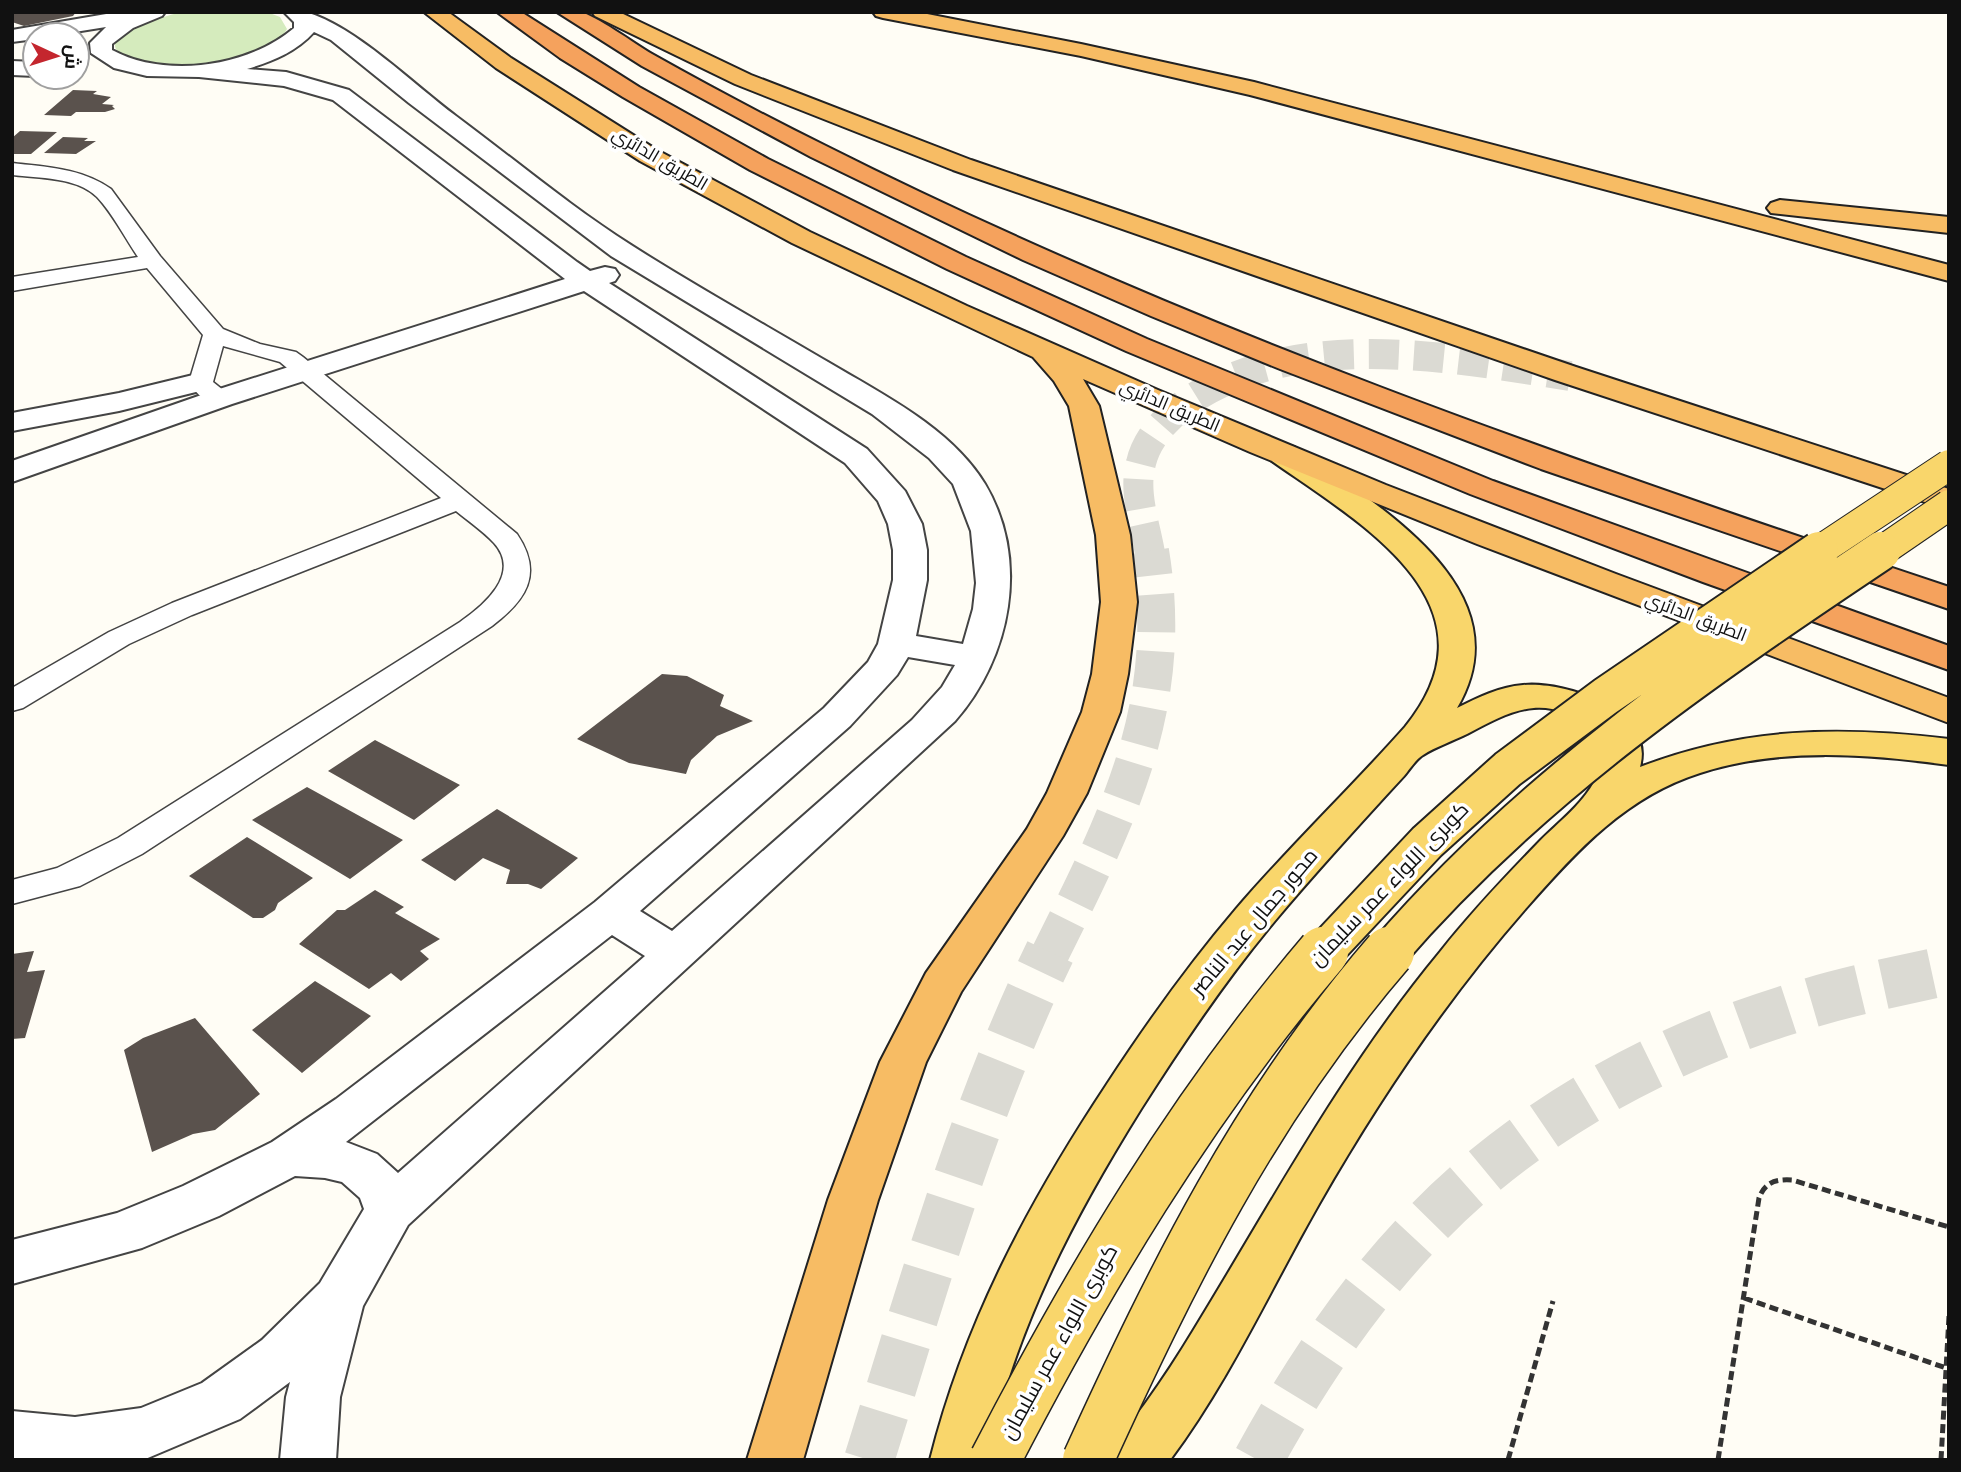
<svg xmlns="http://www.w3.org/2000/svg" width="1961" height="1472" viewBox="0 0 1961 1472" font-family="'Libre Baskerville',Cairo,serif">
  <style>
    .green { fill: #d5ebbd }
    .building { fill: #5a524d }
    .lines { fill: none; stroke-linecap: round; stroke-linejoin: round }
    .trunk-tunnel-far2 { stroke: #dbdad3; stroke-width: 30; stroke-dasharray: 30 15; stroke-linecap: butt }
    .trunk-tunnel-far1 { stroke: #dbdad3; stroke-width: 38; stroke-dasharray: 38 19; stroke-linecap: butt }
    .trunk-tunnel { stroke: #dbdad3; stroke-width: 50; stroke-dasharray: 50 24; stroke-linecap: butt }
    .minor-casing { stroke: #444; stroke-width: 3 }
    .tertiary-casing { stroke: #444; stroke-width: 4 }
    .primary-casing { stroke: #222; stroke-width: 4 }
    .trunk-casing { stroke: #222; stroke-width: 4 }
    .motorway-casing { stroke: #222; stroke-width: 4 }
    .path { stroke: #333; stroke-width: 5; stroke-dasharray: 9 4.5; stroke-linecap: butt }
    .minor { fill: #fff; fill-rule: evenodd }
    .tertiary { fill: #fff; fill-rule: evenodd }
    .primary { fill: #f9d66b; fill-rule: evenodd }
    .trunk { fill: #f7bc64; fill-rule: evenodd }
    .motorway { fill: #f5a25d; fill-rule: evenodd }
    .primary-bridge-far2-casing { stroke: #222; stroke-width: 32; stroke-linecap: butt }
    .primary-bridge-far1-casing { stroke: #222; stroke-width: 42; stroke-linecap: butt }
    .primary-bridge-casing { stroke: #222; stroke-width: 53; stroke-linecap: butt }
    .primary-bridge-far2 { stroke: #f9d66b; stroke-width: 30 }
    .primary-bridge-far1 { stroke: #f9d66b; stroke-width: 38 }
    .primary-bridge { stroke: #f9d66b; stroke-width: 50 }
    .labels { text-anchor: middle; stroke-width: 7; stroke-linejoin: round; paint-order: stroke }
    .far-street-label { font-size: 18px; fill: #111; stroke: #fff }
    .street-label { font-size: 21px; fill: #111; stroke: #fff }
  </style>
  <rect width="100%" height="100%" fill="#fffdf5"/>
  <!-- green -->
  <path class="green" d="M181,12H267L280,17L287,29C270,66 159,74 126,57C85,37 171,15 181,12Z"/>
  <!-- building -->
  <path class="building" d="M12,12H76L73,16L24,26L12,22Z
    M73,90L97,91L93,94L111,97L102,104L114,105L112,106L115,109L105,112H76L71,116L44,115Z
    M20,131L57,132L31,154H12V138Z
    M63,137L88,138L84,141H96L76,154L44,153Z
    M662,674L687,676L724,695L720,706L753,721L717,736L691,760L686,774L629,763L577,739Z
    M375,740L460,785L414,820L328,771Z
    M307,787L403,840L350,879L252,820Z
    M497,809L578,858L541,889L528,884H506L510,870L483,858L455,881L421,860Z
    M247,837L313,878L278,903L275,910L263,918H253L189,876Z
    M375,890L404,907L395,913L440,939L420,951L429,959L401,981L391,973L369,989L299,944L337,910H345Z
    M34,951L27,972L45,970L25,1038L12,1039V954Z
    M315,981L371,1016L302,1073L252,1030Z
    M195,1018L260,1094L215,1130L193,1134L152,1152L124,1050L143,1038Z"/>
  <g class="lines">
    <!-- trunk-tunnel-far2 -->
    <path class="trunk-tunnel-far2" d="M1150,553C1145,524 1133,492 1141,463C1147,437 1168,416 1189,401C1297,328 1450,357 1570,376"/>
    <!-- trunk-tunnel-far1 -->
    <path class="trunk-tunnel-far1" d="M1050,954C1117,819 1176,707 1150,551"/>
    <!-- trunk-tunnel -->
    <path class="trunk-tunnel" d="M869,1460C923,1288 971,1115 1050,952
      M1258,1460C1303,1378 1355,1299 1420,1231C1517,1128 1650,1053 1784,1011C1838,993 1893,982 1949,970"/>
    <defs>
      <path id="minor" d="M12,163C46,167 82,168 111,189L160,256L223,329L260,344L296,352L303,357L517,534C544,574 526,600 492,626L142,854L80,886L12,904V880L57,868L118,838L460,622C483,606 522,574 494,543C483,531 468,521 456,511L192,615L129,644L23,708L12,711V688L109,632L172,603L441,498L280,362L223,346L213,382L233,398L230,403C211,408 198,397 189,382L203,335L147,268L12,291V277L138,257C125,238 113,214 97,197C77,177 38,178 12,175Z"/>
      <path id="tertiary" d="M118,12H165L162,16L133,28L112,44V50C166,79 248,67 294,28V22L284,12C290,12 300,11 306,12C355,26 414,85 456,116C514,159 571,207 631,245C695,286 762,323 828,362C882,394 951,428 985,484C1030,560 1011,657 955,721L408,1225L363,1306L340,1397L336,1460H280L286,1397L290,1382L240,1419L143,1460H12V1411L75,1417L141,1408L202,1383L262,1340L320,1283L364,1209L360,1198L342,1182L325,1178L295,1176L219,1216L142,1248L12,1284V1240L117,1213L183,1186L272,1142L336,1099L595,902L824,708L868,662L878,644L893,580V550L888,524L878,501L845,463L584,291L232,404L12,482V461L210,392L565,279L333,100L284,86L199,77L147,76L114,68L91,53L90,43L106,27L56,35H35V39L12,42V30ZM314,32L331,40L409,103L611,256L872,414L929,458L953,484L971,531L976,583L973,609L963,644L916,636L927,580V550L922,524L905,491L867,449L609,283L615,281L619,275L615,269L605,267L590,271L577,262L349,90L286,72L247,69C273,61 296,52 314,32ZM908,657L955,665L942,687L912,720L672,931L640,911L850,726L897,675ZM612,935L645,956L398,1173L377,1154L346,1142Z
        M12,61L35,62V76L12,75Z
        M193,375L204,378L208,384L204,390L119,411L12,431V413L119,393Z"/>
      <path id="primary" d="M1283,445L1294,447C1375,504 1527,589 1457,708C1479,697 1499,687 1523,685C1566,681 1656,710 1640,767C1744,727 1840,726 1949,739V765C1867,754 1780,747 1700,773C1627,796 1577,850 1528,906C1447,998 1379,1099 1319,1204C1270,1290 1229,1381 1170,1460H1108C1117,1438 1131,1423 1145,1404C1162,1380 1178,1356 1193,1331C1272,1202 1343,1069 1440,952C1470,914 1503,879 1537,844C1559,821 1586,803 1599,772C1606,756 1605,740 1591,729C1546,691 1510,711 1467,734C1453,741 1435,747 1423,755C1416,759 1409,770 1404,776C1358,826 1312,876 1269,928C1222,985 1181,1046 1141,1109C1070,1223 1016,1328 986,1460H930C965,1321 1029,1202 1107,1084C1147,1023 1189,964 1236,909C1290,846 1350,789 1405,727C1505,604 1360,523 1272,461L1267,454L1272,447Z"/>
      <path id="trunk" d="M424,12H448L511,58L657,150L810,232L967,306L1158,390L1386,485L1616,574L1949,698V723L1477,544L1250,452L1083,379L1099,406L1130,535L1137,602L1128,674L1120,712L1087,793L1063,836L961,992L926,1062L878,1200L803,1460H747L828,1200L880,1062L926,973L1027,829L1047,793L1082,712L1092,674L1101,602L1096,535L1069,406L1054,381L1033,357L792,243L640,161L496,68Z
        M592,12H619L751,75L971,160L1576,367L1949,489V510L1555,380L953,170L735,84L595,16Z
        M873,12H917L1081,44L1254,82L1949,265V281L1250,95L1081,56L883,18L876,16Z
        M1780,200L1949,217V233L1771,213L1767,208L1771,203Z"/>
      <path id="motorway" d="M497,12H521L639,87L768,159L966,257L1147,339L1493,481L1949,646V670L1703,582L1470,494L1126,351L947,269L750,170L623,97L560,58Z
        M557,12C564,12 573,11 580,12C595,15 635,44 652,54C709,86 767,117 826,146C1186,327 1567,460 1949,587V609L1541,469L1280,369L1151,316L1023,260L811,157L642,66Z"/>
    </defs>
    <!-- minor casing -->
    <use href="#minor" class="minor-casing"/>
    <!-- tertiary casing -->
    <use href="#tertiary" class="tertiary-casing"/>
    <!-- primary casing -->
    <use href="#primary" class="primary-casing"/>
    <!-- trunk casing -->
    <use href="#trunk" class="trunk-casing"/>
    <!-- motorway casing -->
    <use href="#motorway" class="motorway-casing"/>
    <!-- path -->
    <path class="path" d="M1744,1298L1949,1369
      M1508,1460L1553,1301
      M1718,1460L1759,1198C1765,1182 1776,1179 1792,1180L1949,1227
      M1941,1460L1949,1316"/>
    <!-- minor -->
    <use href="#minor" class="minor"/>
    <!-- tertiary -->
    <use href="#tertiary" class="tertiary"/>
    <!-- primary -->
    <use href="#primary" class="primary"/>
    <!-- trunk -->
    <use href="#trunk" class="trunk"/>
    <!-- motorway -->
    <use href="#motorway" class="motorway"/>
    <defs>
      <path id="primary-bridge-far2" d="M1816,553L1949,465
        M1879,553L1949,505"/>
      <path id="primary-bridge-far1" d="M1322,954L1427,842L1508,769L1606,696L1819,551
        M1387,954C1530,788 1700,672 1881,551"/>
      <path id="primary-bridge" d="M995,1460C1088,1280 1191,1107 1323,952
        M1088,1460C1172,1276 1255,1107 1389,952"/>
    </defs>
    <!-- primary-bridge-far2 casing -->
    <use href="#primary-bridge-far2" class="primary-bridge-far2-casing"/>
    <!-- primary-bridge-far1 casing -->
    <use href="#primary-bridge-far1" class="primary-bridge-far1-casing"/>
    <!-- primary-bridge casing -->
    <use href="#primary-bridge" class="primary-bridge-casing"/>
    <!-- primary-bridge-far2 -->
    <use href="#primary-bridge-far2" class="primary-bridge-far2"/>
    <!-- primary-bridge-far1 -->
    <use href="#primary-bridge-far1" class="primary-bridge-far1"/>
    <!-- primary-bridge -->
    <use href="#primary-bridge" class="primary-bridge"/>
  </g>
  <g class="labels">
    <!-- far-street labels -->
    <g class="far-street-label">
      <text transform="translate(660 159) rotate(30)" y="6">الطريق الدائري</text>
      <text transform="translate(1170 406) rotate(23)" y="6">الطريق الدائري</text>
      <text transform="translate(1696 617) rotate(21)" y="6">الطريق الدائري</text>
    </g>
    <!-- street labels -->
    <g class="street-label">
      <text transform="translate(1389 884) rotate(-46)" y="7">كوبرى اللواء عمر سليمان</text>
      <text transform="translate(1254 922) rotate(-50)" y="7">محور جمال عبد الناصر</text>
      <text transform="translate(1059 1342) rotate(-61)" y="7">كوبرى اللواء عمر سليمان</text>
    </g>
  </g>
  <!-- border -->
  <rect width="1961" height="1472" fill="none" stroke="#111111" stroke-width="28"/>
  <!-- north arrow -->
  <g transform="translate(56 56) rotate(94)"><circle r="33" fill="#ffffff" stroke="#a0a0a0" stroke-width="2"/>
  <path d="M0-5L12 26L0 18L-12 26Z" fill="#c4262e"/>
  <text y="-10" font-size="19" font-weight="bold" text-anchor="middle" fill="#111111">ش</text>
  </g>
</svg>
